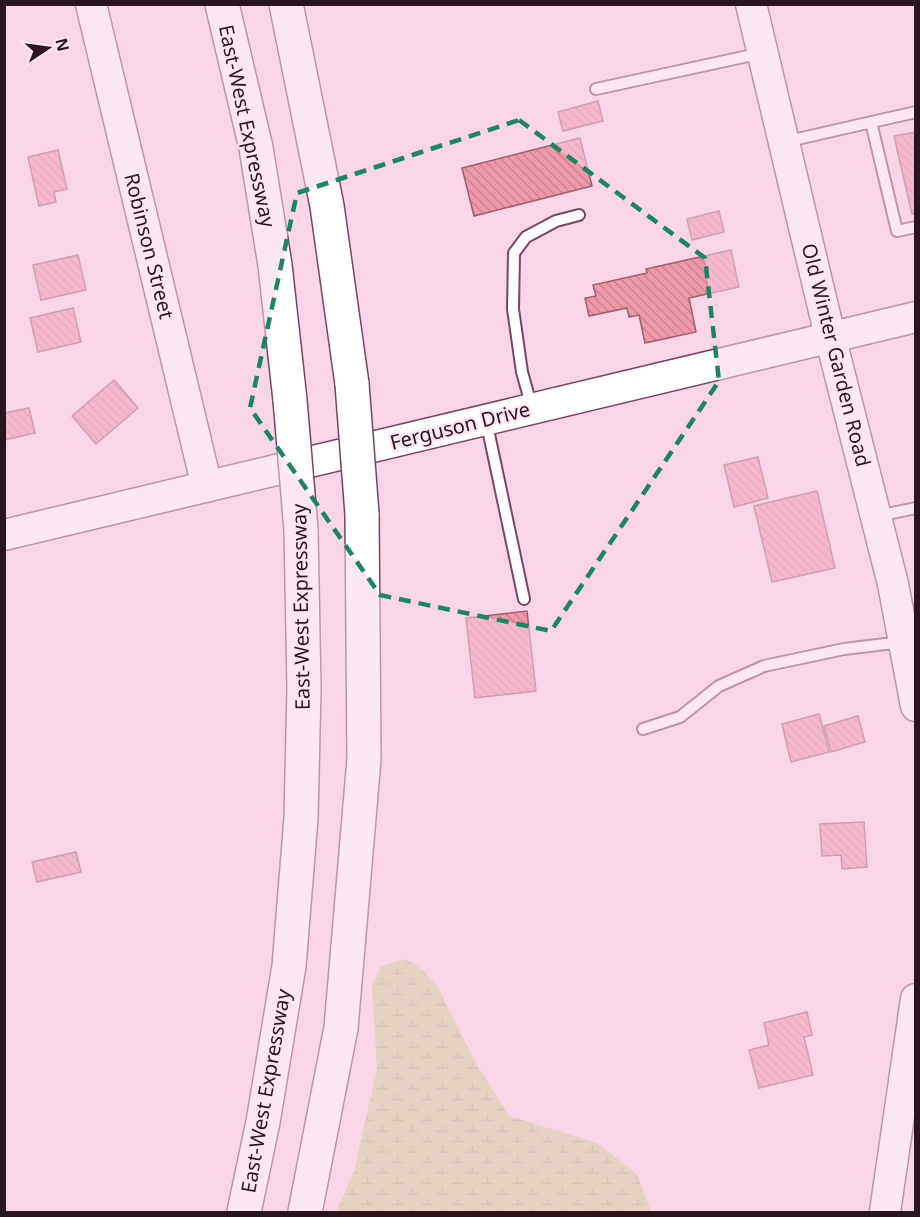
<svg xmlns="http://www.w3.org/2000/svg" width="920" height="1217" viewBox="0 0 920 1217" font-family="'Noto Sans',sans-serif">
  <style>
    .wetland { fill: url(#wetland-marsh) }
    .building { fill: url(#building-back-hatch); stroke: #9e616e; stroke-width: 1.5 }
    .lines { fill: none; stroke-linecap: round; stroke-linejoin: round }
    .lane-casing { stroke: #7a4663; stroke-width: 14 }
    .secondary-casing { stroke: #7a4663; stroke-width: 33 }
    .highway-casing { stroke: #7a4663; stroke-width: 36 }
    .lane { stroke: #fff; stroke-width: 10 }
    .secondary { stroke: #fff; stroke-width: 30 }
    .highway { stroke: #fff; stroke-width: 33 }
    .highway-bridge-casing { stroke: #7a4663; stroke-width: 36; stroke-linecap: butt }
    .highway-bridge { stroke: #fff; stroke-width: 33 }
    .marked { fill: none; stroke: #198664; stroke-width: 4.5; stroke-dasharray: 12 8; stroke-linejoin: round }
    .labels { text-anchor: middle; stroke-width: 4.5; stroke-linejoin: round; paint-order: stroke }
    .street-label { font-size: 20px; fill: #2a1420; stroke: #ffe5f2 }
  </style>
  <defs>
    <pattern id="wetland-marsh" width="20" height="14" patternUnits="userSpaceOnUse" patternTransform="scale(1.5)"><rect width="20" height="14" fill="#d1cf97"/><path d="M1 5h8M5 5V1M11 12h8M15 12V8" fill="none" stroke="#b4b182"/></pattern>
    <pattern id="building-back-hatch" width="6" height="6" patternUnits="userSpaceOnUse" patternTransform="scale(1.5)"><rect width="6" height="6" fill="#ef98ab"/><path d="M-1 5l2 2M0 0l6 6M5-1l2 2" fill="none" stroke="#cd8293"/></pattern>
  </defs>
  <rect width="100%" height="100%" fill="#fad4e7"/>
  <!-- wetland -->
  <path class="wetland" d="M406,959L425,972L439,990L474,1060L509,1116L597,1143L637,1174L651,1212H336L354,1171L377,1069L372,986L381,966Z"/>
  <!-- building -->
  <path class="building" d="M598,101L603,121L563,131L558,112Z
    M916,132V213L912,214L894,136Z
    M580,138L592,186L474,216L462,168Z
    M58,150L67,189L54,192L56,202L39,206L28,157Z
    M719,211L724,232L692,240L687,219Z
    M731,250L739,287L689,298L696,332L645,343L639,315L629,317L627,308L589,316L585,298L596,296L593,285L647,273L646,269Z
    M78,255L86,290L41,300L33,265Z
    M73,308L81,342L38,352L30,318Z
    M114,380L138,408L96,444L72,416Z
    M29,408L35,433L4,440V413Z
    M758,457L768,498L734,507L724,465Z
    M817,491L835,568L772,582L754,506Z
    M527,611L536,691L475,698L466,618Z
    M819,714L829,752L791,762L782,724Z
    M858,716L865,742L831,752L824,726Z
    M864,822L867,867L842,869L841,855L822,856L820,824Z
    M76,852L81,872L37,882L32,862Z
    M807,1012L812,1035L804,1037L813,1075L759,1088L749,1050L769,1045L764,1023Z"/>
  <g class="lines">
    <defs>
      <path id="lane" d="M596,89L762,53
        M871,122L897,231L916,227
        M784,142L916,112
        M532,408L522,372L513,309L514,253L526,237L556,221L579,215
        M486,420L524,599
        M877,516L916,508
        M643,729L680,717L719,686L764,666L844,649L902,642"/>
      <path id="secondary" d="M91,4L207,487
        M751,4L830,336L893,584L916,706
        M4,535L916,317
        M885,1212L916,999"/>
      <path id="highway" d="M222,4L256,148L275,265L290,400
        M286,4L327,206L352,384
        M244,1212L263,1122L289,966L301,818L304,688L301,530
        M305,1212L341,1028L364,759L362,514"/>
    </defs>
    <!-- lane casing -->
    <use href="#lane" class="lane-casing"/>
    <!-- secondary casing -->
    <use href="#secondary" class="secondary-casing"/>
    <!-- highway casing -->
    <use href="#highway" class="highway-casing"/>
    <!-- lane -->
    <use href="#lane" class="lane"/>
    <!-- secondary -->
    <use href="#secondary" class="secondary"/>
    <!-- highway -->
    <use href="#highway" class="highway"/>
    <defs>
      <path id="highway-bridge" d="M352,384L362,514
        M290,400L301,530"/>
    </defs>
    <!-- highway-bridge casing -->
    <use href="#highway-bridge" class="highway-bridge-casing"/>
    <!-- highway-bridge -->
    <use href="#highway-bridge" class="highway-bridge"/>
  </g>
  <!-- marked area -->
  <path d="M0 0H920V1217H0ZM519,120L705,258L719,381L551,631L380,595L250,408L297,193Z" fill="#fad4e7" fill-opacity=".55" fill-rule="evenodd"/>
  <path class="marked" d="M519,120L705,258L719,381L551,631L380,595L250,408L297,193Z"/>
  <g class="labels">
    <!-- street labels -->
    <g class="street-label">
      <text transform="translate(247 126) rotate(78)" y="7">East-West Expressway</text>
      <text transform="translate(149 246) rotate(76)" y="7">Robinson Street</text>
      <text transform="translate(836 355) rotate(76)" y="7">Old Winter Garden Road</text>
      <text transform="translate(460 426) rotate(-14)" y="7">Ferguson Drive</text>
      <text transform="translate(301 607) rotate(-91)" y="7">East-West Expressway</text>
      <text transform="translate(266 1091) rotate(-80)" y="7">East-West Expressway</text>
    </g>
  </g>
  <!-- border -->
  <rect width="920" height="1217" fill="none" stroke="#2a1420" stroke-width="12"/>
  <!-- north arrow -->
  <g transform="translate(48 48) rotate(77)" stroke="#ffe5f2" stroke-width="4.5" paint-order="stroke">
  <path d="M0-4.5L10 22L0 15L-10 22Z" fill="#2a1420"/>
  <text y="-9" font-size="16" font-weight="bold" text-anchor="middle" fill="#2a1420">N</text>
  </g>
</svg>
